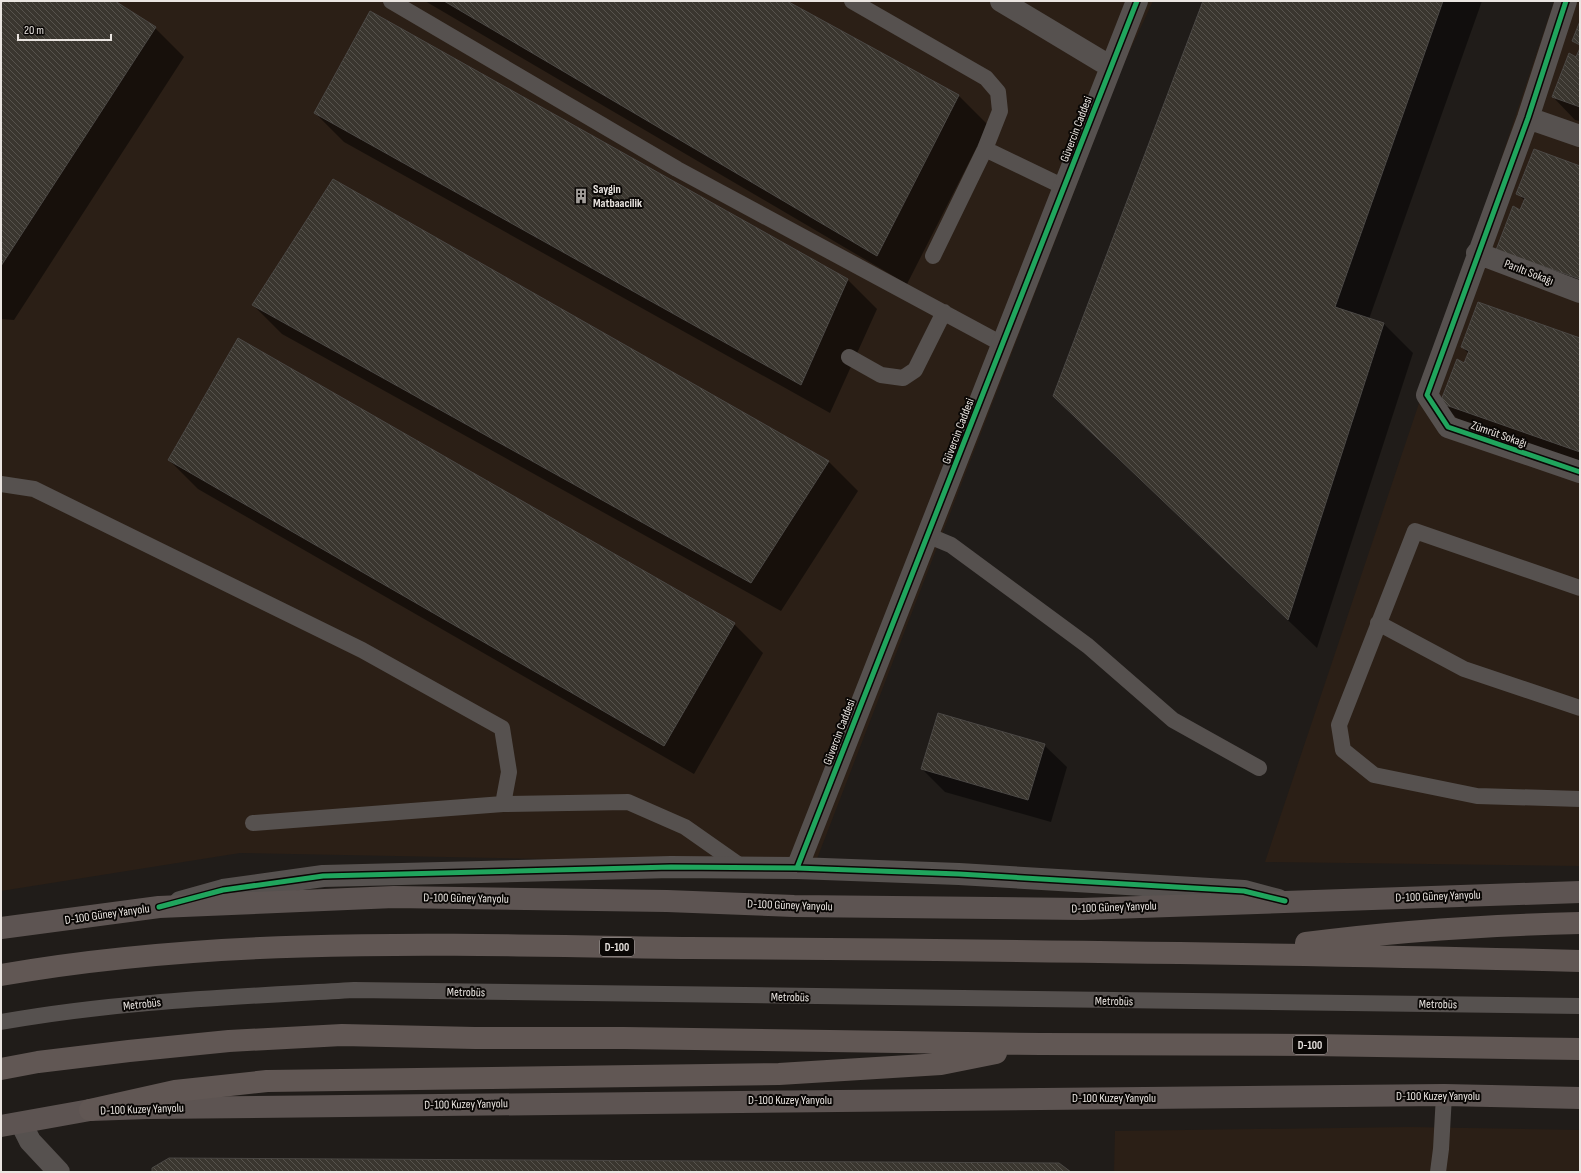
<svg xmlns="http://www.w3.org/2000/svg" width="1581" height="1173" viewBox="0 0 1581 1173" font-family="'Sofia Sans Condensed',sans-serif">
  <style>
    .built { fill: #2b1f16 }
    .shadow { fill: #0007 }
    .building { fill: url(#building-back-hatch); stroke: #4b4845 }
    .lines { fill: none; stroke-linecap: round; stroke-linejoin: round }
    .lane { stroke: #56514f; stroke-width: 16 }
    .street { stroke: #56514f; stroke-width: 22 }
    .primary { stroke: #5d5452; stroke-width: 22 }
    .highway { stroke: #615754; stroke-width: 22 }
    .cycleway-casing { stroke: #0a0705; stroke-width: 8 }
    .cycleway { stroke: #20a55d; stroke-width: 5 }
    .labels { text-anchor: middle; stroke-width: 4; stroke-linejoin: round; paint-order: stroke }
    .shield { fill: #0a0705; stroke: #a7a29f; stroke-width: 1 }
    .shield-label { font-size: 11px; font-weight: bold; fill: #eae5e1 }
    .street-label { font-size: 12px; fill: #eae5e1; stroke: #0a0705 }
    .poi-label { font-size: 12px; font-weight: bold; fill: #eae5e1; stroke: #0a0705; text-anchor: start }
  </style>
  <defs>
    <pattern id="building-back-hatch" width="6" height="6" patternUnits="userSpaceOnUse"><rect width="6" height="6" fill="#3a362f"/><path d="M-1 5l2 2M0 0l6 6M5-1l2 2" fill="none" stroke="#57534d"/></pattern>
  </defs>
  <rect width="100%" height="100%" fill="#201c19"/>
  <!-- built -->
  <path class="built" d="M1,1H1153L1121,70L815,864L240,853L1,891Z
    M1554,1H1580V866L1265,862Z
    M1410,1127L1580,1130V1172H1114L1115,1131Z"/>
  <!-- shadow -->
  <path class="shadow" d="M1,1H113L155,28L184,57L14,320L1,319Z
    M425,1H785L959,96L988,125L907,284Z
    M1204,1H1482L1369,319L1384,324L1413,353L1317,648L1054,396Z
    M370,13L848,280L877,309L830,413L344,142L315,113Z
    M1580,50V121L1575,120L1553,97Z
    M1580,167V293L1520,272L1521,211L1525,201L1518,194Z
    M333,181L829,462L858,491L781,611L282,334L253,305Z
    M1580,339V466L1464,425L1441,403L1465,364L1469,354L1462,347Z
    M169,460L734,624L763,653L694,774L198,489Z
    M1044,745L1067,767L1051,822L945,792L922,769Z"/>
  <!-- building -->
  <path class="building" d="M1,1H115L156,27L1,266Z
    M444,1H787L959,95L877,256Z
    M1203,1H1443L1335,307L1384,323L1288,620L1053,396Z
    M370,11L848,279L801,385L314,113Z
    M1580,21V45L1572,41Z
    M1580,48V107L1552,97L1569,53L1576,57Z
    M1534,149L1580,166V279L1496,250L1513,206L1520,210L1525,198L1516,194Z
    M333,179L829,461L751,583L252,305Z
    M1478,302L1580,338V452L1440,403L1457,359L1464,363L1469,351L1461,347Z
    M238,338L735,623L664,746L168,460Z
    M938,713L1045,744L1028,800L921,769Z
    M169,1158L1059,1163L1071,1172H152V1168Z"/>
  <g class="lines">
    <!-- lane -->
    <path class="lane" d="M391,1L677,169L1002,344
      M852,1L986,78L998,92L1000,111L985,149L933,256
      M985,149L1064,187
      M849,357L881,375L903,378L915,370L944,312
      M1,484L34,489L362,650L502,728L509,772L503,804
      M927,535L951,545L1088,646L1173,720L1259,768
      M1580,588L1415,531L1339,725L1343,750L1374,775L1477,796L1580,799
      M1378,623L1464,669L1580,708
      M253,823L503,804L628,802L685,827L742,867
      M1,1022C118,1001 236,997 354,990L1580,1006
      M1438,1172L1441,1149L1444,1095"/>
    <!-- street -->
    <path class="street" d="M1001,1L1111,67
      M1566,1L1528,118L1427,395L1448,427L1580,472
      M1528,118L1580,136
      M1477,253L1580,292
      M797,868L1137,1
      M180,902L223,890L323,876L671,867L797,868L959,874L1244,891L1278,900
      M21,1123L30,1141L59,1172"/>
    <!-- primary -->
    <path class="primary" d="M1,928L159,907L394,897L667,901L794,906L1082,909L1580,892
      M1,1126L90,1110L147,1108L1444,1095L1580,1098"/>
    <!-- highway -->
    <path class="highway" d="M1306,943C1397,931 1489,925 1580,923
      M1,975C229,935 460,945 690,948C987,950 1283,953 1580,961
      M1,1069L38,1062L129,1051L229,1041L342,1035L475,1038H624L1041,1044L1310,1045L1580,1049
      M90,1110L175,1091L267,1081L779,1074L941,1064L996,1053"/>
    <defs>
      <path id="cycleway" d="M1566,1L1528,118L1427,395L1448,427L1580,472
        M797,868L1137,1
        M159,907L223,890L323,876L671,867L797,868L959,874L1244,891L1285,901"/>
    </defs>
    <!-- cycleway casing -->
    <use href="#cycleway" class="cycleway-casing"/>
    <!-- cycleway -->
    <use href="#cycleway" class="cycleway"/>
  </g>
  <!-- icons -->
  <defs>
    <symbol id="building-bare" viewBox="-9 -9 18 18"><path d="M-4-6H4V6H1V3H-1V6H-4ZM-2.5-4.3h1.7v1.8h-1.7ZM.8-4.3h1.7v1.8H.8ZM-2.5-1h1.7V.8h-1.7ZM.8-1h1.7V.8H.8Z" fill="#a39f9b" stroke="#0a0705" stroke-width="2.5" paint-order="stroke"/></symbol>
  </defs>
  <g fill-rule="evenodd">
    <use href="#building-bare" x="570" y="185" width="22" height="22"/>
  </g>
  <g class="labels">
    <!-- shield labels -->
    <g class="shield">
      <rect x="600" y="938" width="34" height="18" rx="3"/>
      <rect x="1293" y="1036" width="34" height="18" rx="3"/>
    </g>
    <g class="shield-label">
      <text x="617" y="951">D-100</text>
      <text x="1310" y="1049">D-100</text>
    </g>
    <!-- street labels -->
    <g class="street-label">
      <text transform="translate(1076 129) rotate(-69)" y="4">Güvercin Caddesi</text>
      <text transform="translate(1529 272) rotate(21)" y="4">Parıltı Sokağı</text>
      <text transform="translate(958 431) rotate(-69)" y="4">Güvercin Caddesi</text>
      <text transform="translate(1499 434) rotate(19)" y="4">Zümrüt Sokağı</text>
      <text transform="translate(839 732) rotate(-69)" y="4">Güvercin Caddesi</text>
      <text transform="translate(1438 896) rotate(-2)" y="4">D-100 Güney Yanyolu</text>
      <text transform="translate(466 898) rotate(1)" y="4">D-100 Güney Yanyolu</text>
      <text transform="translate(790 905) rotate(2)" y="4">D-100 Güney Yanyolu</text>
      <text transform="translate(1114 907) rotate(-2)" y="4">D-100 Güney Yanyolu</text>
      <text transform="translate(107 914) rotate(-8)" y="4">D-100 Güney Yanyolu</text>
      <text transform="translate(466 992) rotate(1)" y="4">Metrobüs</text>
      <text transform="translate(790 997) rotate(1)" y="4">Metrobüs</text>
      <text transform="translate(1114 1001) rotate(1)" y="4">Metrobüs</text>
      <text transform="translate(142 1004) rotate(-6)" y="4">Metrobüs</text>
      <text transform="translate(1438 1004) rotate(1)" y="4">Metrobüs</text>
      <text x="1438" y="1100">D-100 Kuzey Yanyolu</text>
      <text x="1114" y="1102">D-100 Kuzey Yanyolu</text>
      <text x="790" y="1104">D-100 Kuzey Yanyolu</text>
      <text transform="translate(466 1104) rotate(-1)" y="4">D-100 Kuzey Yanyolu</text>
      <text transform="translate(142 1109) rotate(-2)" y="4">D-100 Kuzey Yanyolu</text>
    </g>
    <!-- poi labels -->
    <g class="poi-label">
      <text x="593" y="193">Saygin<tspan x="593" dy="14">Matbaacilik</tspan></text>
    </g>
  </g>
  <!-- border -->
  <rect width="1581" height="1173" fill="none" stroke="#eae5e1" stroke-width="4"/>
  <!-- scale -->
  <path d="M18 34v6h93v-6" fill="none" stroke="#eae5e1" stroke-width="2"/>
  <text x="24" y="34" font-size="12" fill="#eae5e1" stroke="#0a0705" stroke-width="3" paint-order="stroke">20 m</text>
</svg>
